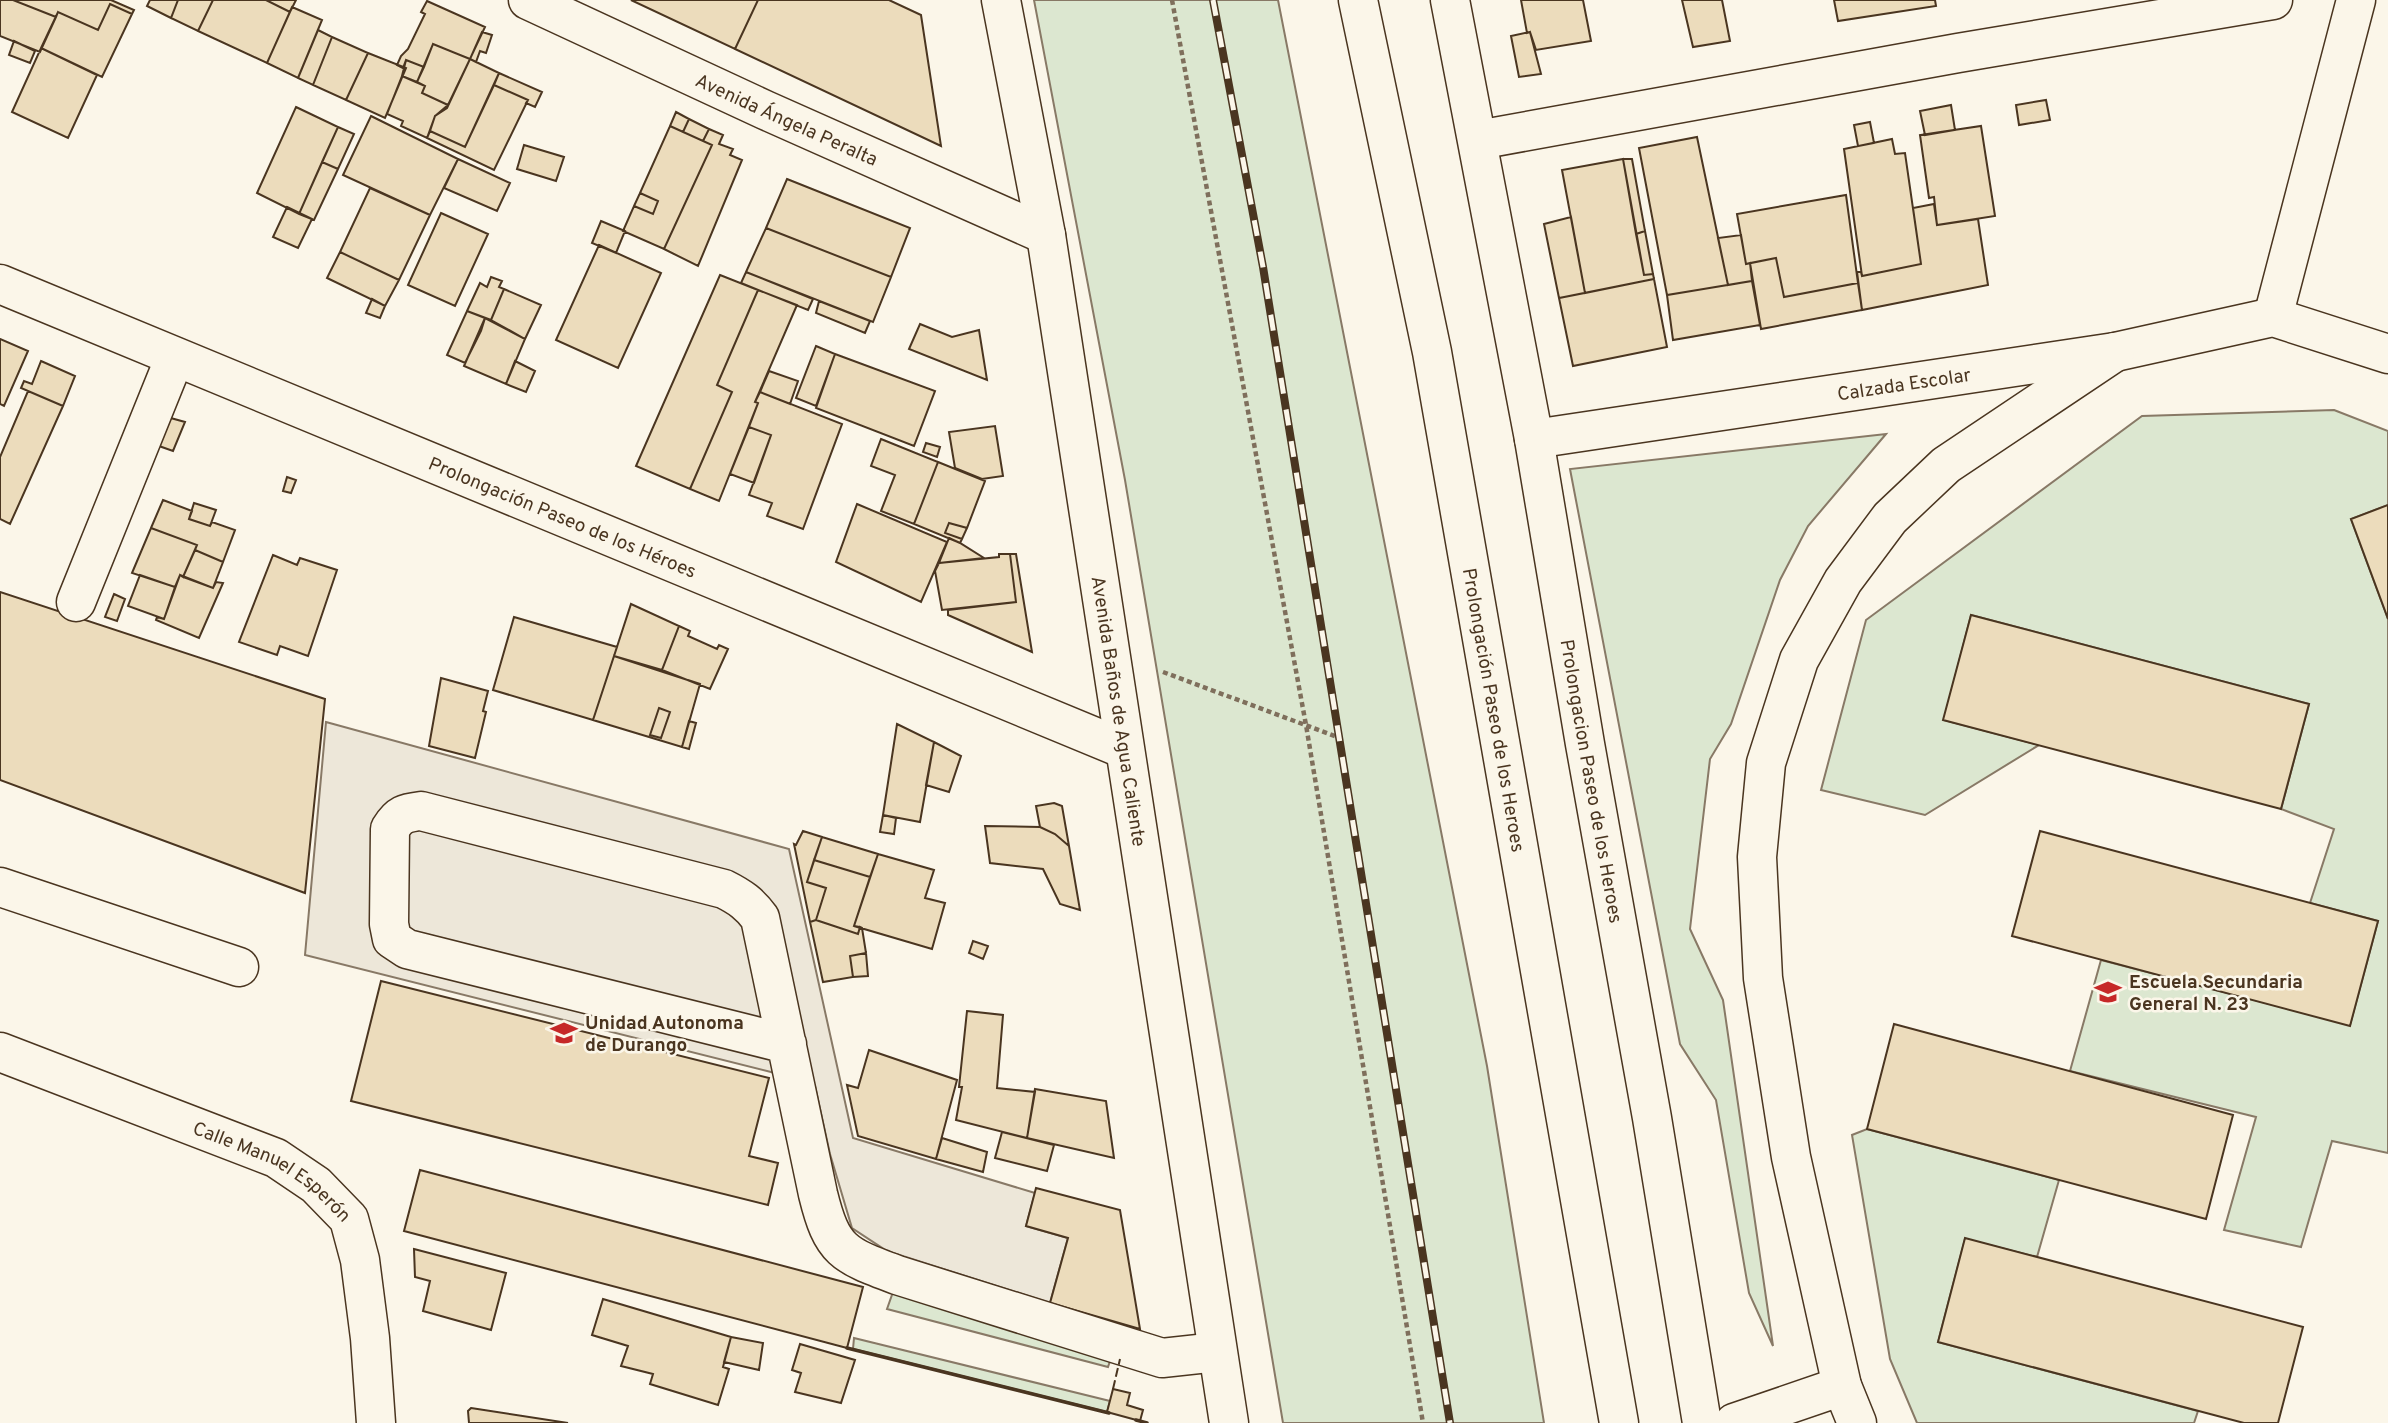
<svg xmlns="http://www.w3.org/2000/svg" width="2388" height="1423" viewBox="0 0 2388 1423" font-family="Overpass,sans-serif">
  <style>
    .green { fill: #dce7d0; stroke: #887966; stroke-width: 2 }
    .parking { fill: #ede7d9; stroke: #887966; stroke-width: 2 }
    .building { fill: #ecdcbc; stroke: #4a3520; stroke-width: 2; fill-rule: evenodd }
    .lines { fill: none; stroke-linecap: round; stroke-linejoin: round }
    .minor-casing { stroke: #4a3520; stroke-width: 41 }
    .major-casing { stroke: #4a3520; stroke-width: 41 }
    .path { stroke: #7f6f5c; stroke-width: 4.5; stroke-dasharray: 5 3.5; stroke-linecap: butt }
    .minor { stroke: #fbf6e9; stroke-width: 38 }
    .major { stroke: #fbf6e9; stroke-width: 38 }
    .rail-casing { stroke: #4a3520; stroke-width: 8 }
    .rail { stroke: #fbf6e9; stroke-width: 5; stroke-dasharray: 16; stroke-linecap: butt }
    .fence { stroke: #4a3520; stroke-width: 2; stroke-dasharray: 9 3.5; stroke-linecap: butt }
    .wall { stroke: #4a3520; stroke-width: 3.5 }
    .labels { text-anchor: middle; stroke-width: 5; stroke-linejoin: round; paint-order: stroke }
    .street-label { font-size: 19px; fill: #4a3520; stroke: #fbf6e9 }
    .poi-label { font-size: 19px; font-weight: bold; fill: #4a3520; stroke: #fbf6e9; text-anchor: start }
  </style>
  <rect width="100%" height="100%" fill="#fbf6e9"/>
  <!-- green -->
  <path class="green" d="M1034,0H1278L1487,1066L1544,1423H1283L1125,480Z
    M2334,410L2388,431V505L2351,519L2388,619V1153L2332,1141L2301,1247L2224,1230L2256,1117L2070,1071L2101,960L2350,1025L2378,921L2310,903L2334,829L2281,809L2309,704L1971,615L1944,720L2039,745L1925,815L1821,790L1866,620L2142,416Z
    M1886,434L1808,526L1780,580L1731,724L1710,759L1690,929L1723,1000L1773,1346L1749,1293L1716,1100L1680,1044L1570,469Z
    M1867,1129L2059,1180L2037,1257L1965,1239L1938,1342L2198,1411L2194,1423H1917L1890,1359L1852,1135Z
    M893,1292L1110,1361L1108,1367L887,1309Z
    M854,1338L1110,1401L1107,1412L853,1349Z"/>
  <!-- parking -->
  <path class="parking" d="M326,722L789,849L853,1138L1035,1193L1026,1226L1068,1238L1050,1303L887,1251L852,1228L830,1154L815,1086L771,1072L305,955Z"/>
  <!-- building -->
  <path class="building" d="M0,0H13L56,17L40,52L0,36Z
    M13,0H111L134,10L132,14L110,4L98,30L58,12L56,17Z
    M150,0H178L171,18L147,6Z
    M178,0H213L198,31L171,18Z
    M213,0H266L290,12L267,63L198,31Z
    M266,0H296L290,12Z
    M631,0H758L735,49Z
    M758,0H889L921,15L941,146L735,49Z
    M1521,0H1583L1591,41L1536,50L1530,32L1527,33Z
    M1682,0H1722L1730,41L1693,47Z
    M1834,0H1935L1936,6L1838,21Z
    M427,1L485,27L470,59L433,44L424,67L406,60L403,68L397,65L401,56L408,49L425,14L421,12Z
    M110,4L132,14L102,77L41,48L58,12L98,30Z
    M292,7L322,20L298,78L267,63Z
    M318,30L332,37L313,85L298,78Z
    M482,32L492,35L486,53L480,51L476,62L470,59Z
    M1530,32L1541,74L1519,77L1511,36Z
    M332,37L368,53L346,100L313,85Z
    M14,41L35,51L30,63L9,55Z
    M433,44L470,59L448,105L422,93L425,86L417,82Z
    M41,48L97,75L68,138L12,112Z
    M368,53L406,68L385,118L346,100Z
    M470,59L499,73L465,147L430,131L435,116L447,108Z
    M406,60L424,67L417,82L402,76Z
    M499,73L542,92L535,107L526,103L528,100L494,85Z
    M402,76L425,86L422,93L448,105L435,116L427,138L401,126L403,121L387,114Z
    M494,85L528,100L494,170L427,138L430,131L465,147Z
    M2046,100L2050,120L2019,125L2016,105Z
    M1951,105L1955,130L1925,135L1920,111Z
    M296,107L338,127L299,214L257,193Z
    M676,112L689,119L683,132L670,126Z
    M371,116L458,159L430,215L343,175Z
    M689,119L709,129L703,141L683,132Z
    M1870,122L1874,143L1858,146L1854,125Z
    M670,126L712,145L664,249L623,231L634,206L653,214L658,201L640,193Z
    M1981,126L1995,216L1937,225L1934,197L1929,198L1920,135Z
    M338,127L354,134L338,169L322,162Z
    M709,129L723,135L719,144L733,149L730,155L742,160L698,266L664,249L712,145L703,141Z
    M1697,137L1728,285L1667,295L1639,148Z
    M1892,139L1895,154L1905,153L1921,264L1862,276L1844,149Z
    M524,145L564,157L556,181L517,169Z
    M458,159L510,183L497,211L444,188Z
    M1623,159H1632L1645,231L1636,234Z
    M1623,159L1644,275L1653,274L1654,279L1585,293L1562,170Z
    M322,162L338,169L314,220L299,214Z
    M787,179L910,228L891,277L766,228Z
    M370,188L430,215L399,280L340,252Z
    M640,193L658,201L653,214L634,206Z
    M1846,195L1858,283L1784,297L1776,258L1746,264L1737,214Z
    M1934,204L1937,225L1978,219L1988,285L1862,310L1857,272H1861L1862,276L1921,264L1913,208Z
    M287,207L312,219L298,248L273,237Z
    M441,213L488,234L455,306L408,285Z
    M1571,217L1585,293L1559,298L1544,224Z
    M601,221L625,231L616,253L592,243Z
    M766,228L891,277L873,322L746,272Z
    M1645,231L1653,274L1644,275L1636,234Z
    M1741,235L1746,264L1750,263L1752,281L1728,285L1718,238Z
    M599,245L661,273L618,368L556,340Z
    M340,252L399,280L385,306L327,278Z
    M1776,258L1784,297L1858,283L1862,310L1761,329L1750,263Z
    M746,272L813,299L808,310L741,283Z
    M720,275L758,290L717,385L732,392L690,489L636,466Z
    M491,277L502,281L499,287L504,289L491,320L467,311L480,283L487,287Z
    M1654,279L1667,347L1573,366L1559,298Z
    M1752,281L1760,325L1673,340L1667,295Z
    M504,289L541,305L525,339L491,320Z
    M758,290L797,305L755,402L758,403L719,501L690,489L732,392L717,385Z
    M372,299L385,306L380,318L366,313Z
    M819,301L870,321L865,333L816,313Z
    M467,311L485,318L481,331L465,363L447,355Z
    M485,318L525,339L506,384L464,366Z
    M920,324L952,337L979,330L987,380L909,349Z
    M0,339L28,351L4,406L0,404Z
    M816,346L835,354L816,406L796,398Z
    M835,354L935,391L914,446L816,408Z
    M41,361L75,376L63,406L21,388L24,381L32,384Z
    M515,361L535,371L526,392L506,384Z
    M769,371L798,381L790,404L760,392Z
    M28,391L63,406L10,524L0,519V457Z
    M760,392L842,424L803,529L767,516L772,503L749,495L771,435L749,427L758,403L755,402Z
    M167,417L185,422L173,451L159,446Z
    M995,426L1003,476L982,479L955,468L949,432Z
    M749,427L771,435L754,483L730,474Z
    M881,439L938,462L914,524L881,511L895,475L871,466Z
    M926,443L940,447L937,457L923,452Z
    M938,462L985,481L967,528L949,523L945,533L962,539L960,543L914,524Z
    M287,477L296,480L291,493L283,491Z
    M163,500L192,511L189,519L210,526L212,522L235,530L223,562L195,550L197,545L151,528Z
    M194,503L216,510L210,526L189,519Z
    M857,504L947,542L921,602L836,562Z
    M2388,505V619L2351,519Z
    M949,523L967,528L962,539L945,533Z
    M151,528L197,545L183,577L180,575L175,587L132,573Z
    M949,538L960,543L984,558L939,563Z
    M195,550L223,562L213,588L183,577Z
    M999,554H1010L1016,602L942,610L935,571L939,563L999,557Z
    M1010,554H1016L1032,652L948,615V610L1016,602Z
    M273,555L297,565L300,558L337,570L308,656L280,646L277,655L239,642Z
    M140,575L175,587L164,619L128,606Z
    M180,575L213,588L216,582L223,583L199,638L156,620L157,617L164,619Z
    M0,592L325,699L305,893L0,780Z
    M114,594L125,599L117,621L105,617Z
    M631,604L679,626L662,670L614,656Z
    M1971,615L2309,704L2281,809L1943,720Z
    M514,617L617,647L593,720L493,690Z
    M679,626L690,631L688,636L717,649L719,645L728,649L710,689L662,670Z
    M614,656L700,684L682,747L593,720ZM659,708L670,712L661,738L650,735Z
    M441,678L488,691L483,711L486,712L475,758L429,746Z
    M659,708L670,712L661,738L650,735Z
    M689,721L696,723L689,749L682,747Z
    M897,724L934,742L920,822L883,815Z
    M934,742L961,756L949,792L926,785Z
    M1054,803L1062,806L1069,846L1055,834L1040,827L1036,806Z
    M883,815L896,818L894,834L880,832Z
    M985,826L1040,827L1055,834L1069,846L1080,910L1060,904L1043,869L990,863Z
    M803,831L822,837L807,882L826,888L816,920L810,922L794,844L796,845Z
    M2040,831L2378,921L2350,1026L2012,936Z
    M822,837L878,854L870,877L814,860Z
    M878,854L934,870L925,898L945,903L932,949L854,926Z
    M814,860L870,877L854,926L860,927L858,934L816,920L826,888L807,882Z
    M816,920L858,934L860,927L862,928L866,953L850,956L853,977L823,982L810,922Z
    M973,941L988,946L983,959L969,953Z
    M866,953L868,976L853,977L850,956Z
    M381,981L769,1078L749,1156L778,1163L768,1205L351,1101Z
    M967,1011L1003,1015L997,1088L1035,1092L1027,1138L956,1120L962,1087H959Z
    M1894,1024L2233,1115L2206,1219L1867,1129Z
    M869,1050L957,1080L936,1159L858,1136L847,1085L858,1088Z
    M1035,1089L1106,1101L1114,1158L1027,1138Z
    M1002,1132L1054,1145L1047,1171L995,1158Z
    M942,1138L987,1152L983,1172L936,1159Z
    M420,1170L863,1287L847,1348L404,1231Z
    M1036,1188L1120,1210L1140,1329L1050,1303L1068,1238L1026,1226Z
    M1965,1238L2303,1327L2278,1423H2244L1938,1342Z
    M414,1249L506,1273L491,1330L423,1311L430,1281L415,1277Z
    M603,1299L731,1337L723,1367L729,1369L718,1405L650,1384L653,1374L621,1366L628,1346L592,1335Z
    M731,1337L763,1343L759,1370L724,1362Z
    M800,1344L855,1360L841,1403L795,1392L801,1373L792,1370Z
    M1113,1389L1130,1393L1127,1405L1143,1410L1140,1421L1107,1412Z
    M471,1408L568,1423H469L468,1411Z"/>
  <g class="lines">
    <defs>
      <g id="minor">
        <path id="s1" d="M528,0L765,110L1046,235"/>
        <path id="s2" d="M1001,0L1046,235L1229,1423"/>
        <path d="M1478,140L1958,53L2273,0"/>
        <path id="s3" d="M0,284L1124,749"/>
        <path d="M2273,317L2356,0"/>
        <path id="s4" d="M1534,439L2115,352L2273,317L2388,354"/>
        <path d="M76,602L175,357"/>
        <path d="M0,887L239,967"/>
        <path d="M787,1044L407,949L392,939L389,924L390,829C399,814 405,813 421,811L724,889C740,897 750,904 760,918L818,1194C832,1251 843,1255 897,1275L1162,1358L1217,1352"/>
        <path id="s5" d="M0,1052L276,1158L316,1185L349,1219L360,1260L370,1338L376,1423"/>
        <path d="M1734,1423L1842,1386"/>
        <path d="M1857,1423L1842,1386L1791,1157L1763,978L1757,857L1766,763L1799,660L1843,581L1890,518L1946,465L2115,352"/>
      </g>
      <g id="major">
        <path id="s6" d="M1358,0L1432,352L1619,1423"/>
        <path id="s7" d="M1450,0L1534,439L1585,744L1652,1118L1702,1423"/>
      </g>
    </defs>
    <!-- minor casing -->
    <use href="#minor" class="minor-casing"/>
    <!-- major casing -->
    <use href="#major" class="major-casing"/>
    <!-- path -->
    <path class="path" d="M1172,0L1306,725L1423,1423
      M1163,672L1340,738"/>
    <!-- minor -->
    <use href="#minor" class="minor"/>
    <!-- major -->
    <use href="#major" class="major"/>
    <defs>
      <path id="rail" d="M1213,0L1263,267L1450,1423"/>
    </defs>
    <!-- rail casing -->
    <use href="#rail" class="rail-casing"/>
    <!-- rail -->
    <use href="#rail" class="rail"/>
    <!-- fence -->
    <path class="fence" d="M1113,1389L1120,1359"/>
    <!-- wall -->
    <path class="wall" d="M847,1348L1109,1413
      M1136,1420L1147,1423"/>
  </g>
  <!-- icons -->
  <defs>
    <symbol id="school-bare" viewBox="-9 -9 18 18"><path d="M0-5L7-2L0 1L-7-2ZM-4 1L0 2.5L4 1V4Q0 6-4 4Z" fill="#c62828" stroke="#fbf6e9" stroke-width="2.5" paint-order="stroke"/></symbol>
    <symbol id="university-bare" viewBox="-9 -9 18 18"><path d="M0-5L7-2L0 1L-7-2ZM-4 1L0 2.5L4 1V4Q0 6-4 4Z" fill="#c62828" stroke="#fbf6e9" stroke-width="2.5" paint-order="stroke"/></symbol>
  </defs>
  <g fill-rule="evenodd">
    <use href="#school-bare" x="2089" y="973" width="38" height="38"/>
    <use href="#university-bare" x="545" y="1014" width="38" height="38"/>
  </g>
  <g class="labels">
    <!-- street labels -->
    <g class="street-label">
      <text dy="7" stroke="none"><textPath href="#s1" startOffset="285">Avenida Ángela Peralta</textPath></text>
      <text dy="7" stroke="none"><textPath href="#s4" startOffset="374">Calzada Escolar</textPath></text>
      <text dy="7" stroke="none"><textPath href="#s3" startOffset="609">Prolongación Paseo de los Héroes</textPath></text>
      <text dy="7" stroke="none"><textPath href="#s6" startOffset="723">Prolongación Paseo de los Heroes</textPath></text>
      <text dy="7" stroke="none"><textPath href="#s2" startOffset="721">Avenida Baños de Agua Caliente</textPath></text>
      <text dy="7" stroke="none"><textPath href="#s7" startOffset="794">Prolongacion Paseo de los Heroes</textPath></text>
      <text dy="7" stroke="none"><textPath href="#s5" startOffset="299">Calle Manuel Esperón</textPath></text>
    </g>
    <!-- poi labels -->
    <g class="poi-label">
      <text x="2129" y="988">Escuela Secundaria<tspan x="2129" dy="22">General N. 23</tspan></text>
      <text x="585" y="1029">Unidad Autonoma<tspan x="585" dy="22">de Durango</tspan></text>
    </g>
  </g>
</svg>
